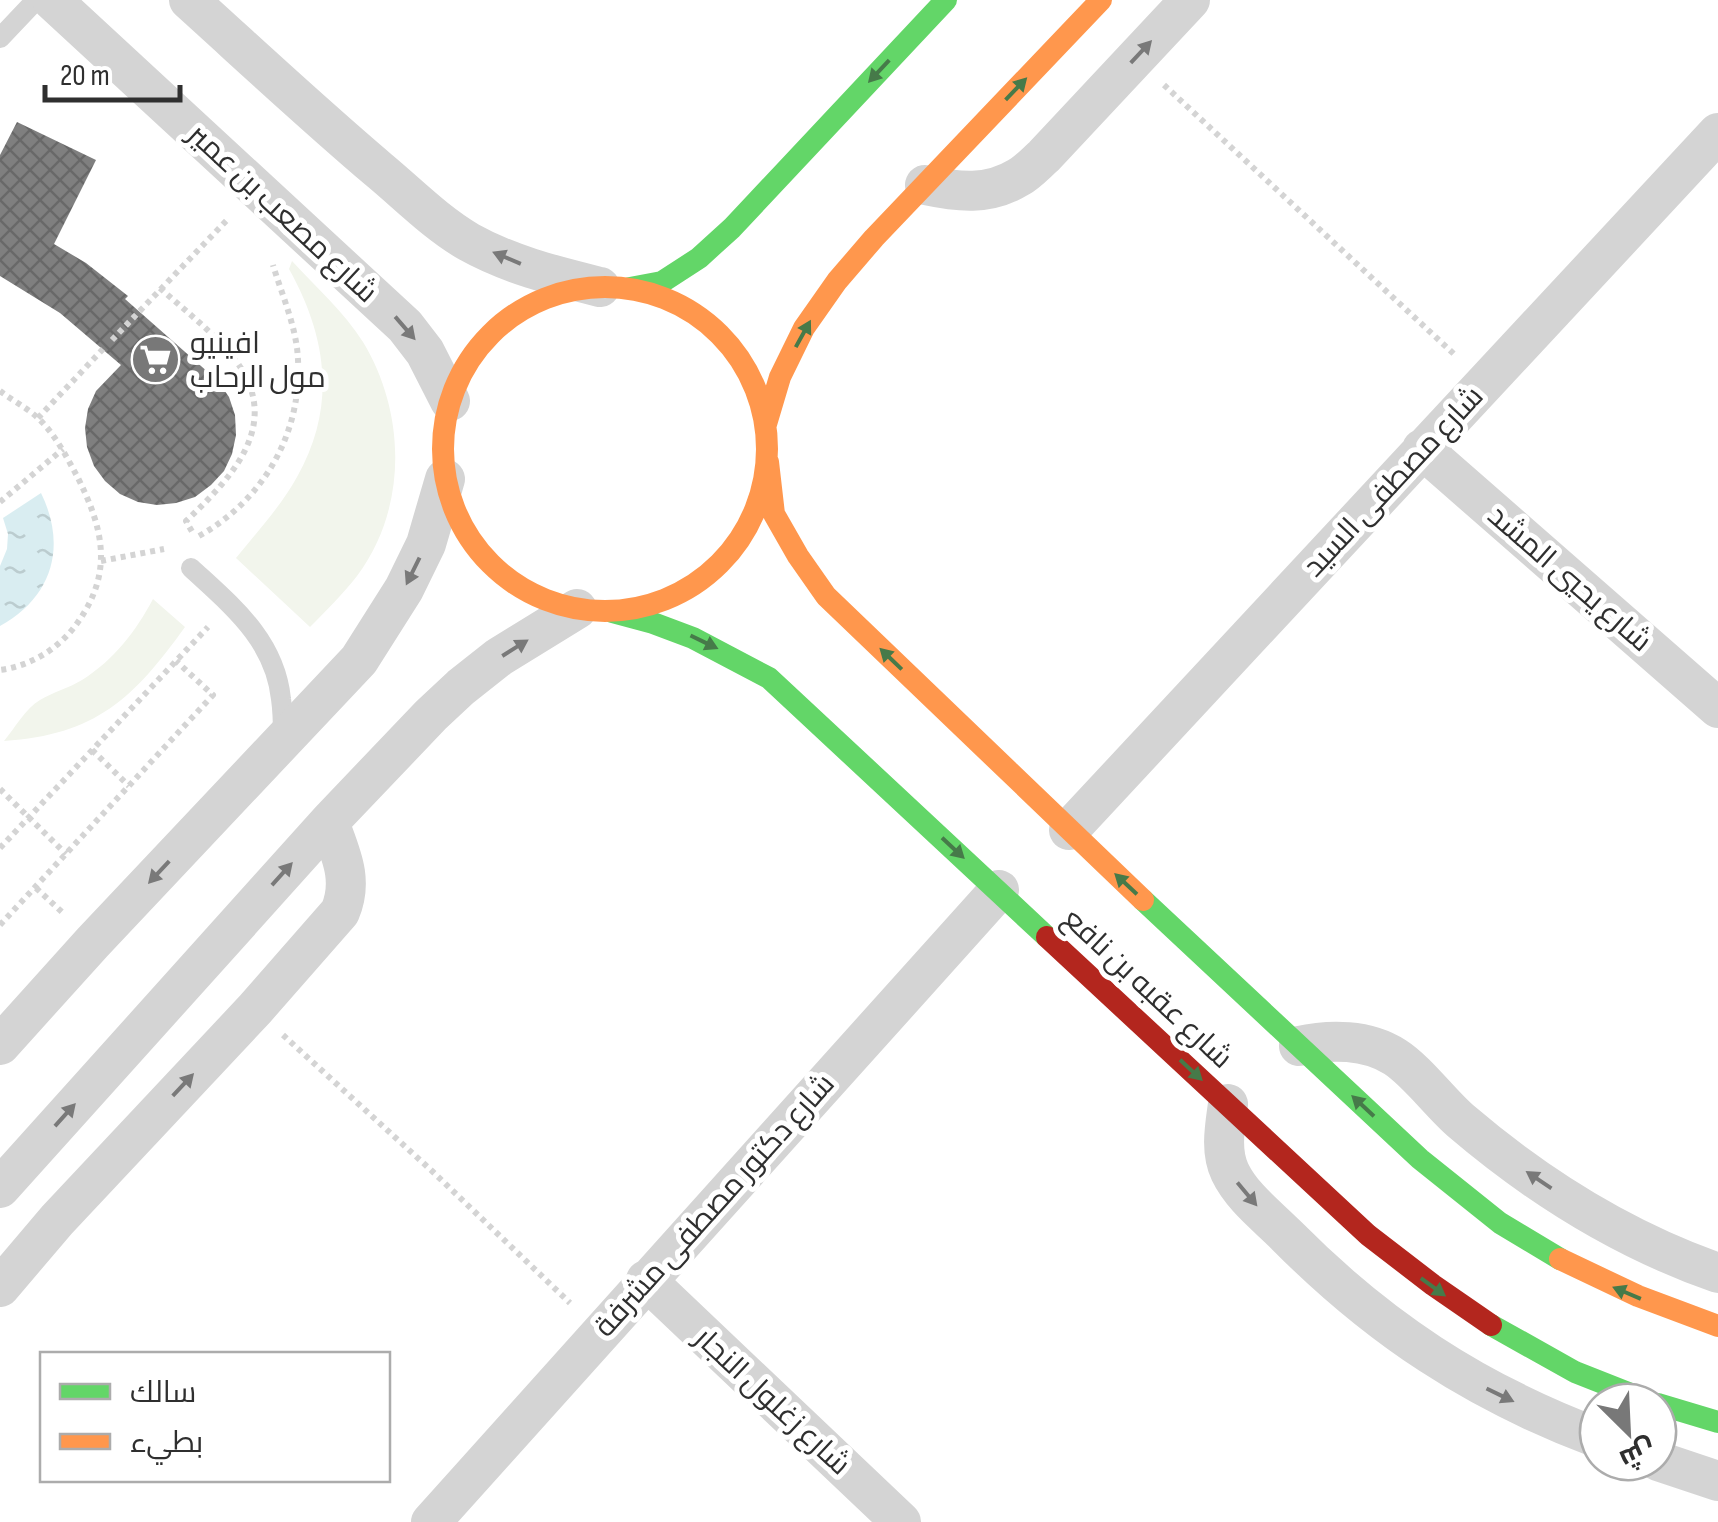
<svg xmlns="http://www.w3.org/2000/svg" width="1718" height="1522" viewBox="0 0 1718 1522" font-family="'Sofia Sans Condensed',Cairo,sans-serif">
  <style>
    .grass { fill: #f2f5ec }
    .water { fill: url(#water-ripples) }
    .building { fill: url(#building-cross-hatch) }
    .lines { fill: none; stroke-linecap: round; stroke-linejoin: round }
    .path { stroke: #d4d4d4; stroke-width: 6; stroke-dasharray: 5 5; stroke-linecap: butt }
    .lane { stroke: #d4d4d4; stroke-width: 20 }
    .street { stroke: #d4d4d4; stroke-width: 40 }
    .fast { stroke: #63d668; stroke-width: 22 }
    .slow { stroke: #ff974d; stroke-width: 22 }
    .jam { stroke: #b3261e; stroke-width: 22 }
    .oneway { fill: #797979 }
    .oneway2 { fill: #467a49 }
    .labels { text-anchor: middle; stroke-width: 10; stroke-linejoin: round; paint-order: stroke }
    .street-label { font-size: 30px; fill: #2f2f2f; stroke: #fff }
    .poi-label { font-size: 30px; fill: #2f2f2f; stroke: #fff; text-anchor: start }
  </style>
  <defs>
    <pattern id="water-ripples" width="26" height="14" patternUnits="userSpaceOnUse" patternTransform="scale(2.5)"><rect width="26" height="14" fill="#d9edf1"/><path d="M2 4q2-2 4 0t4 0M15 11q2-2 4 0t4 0" fill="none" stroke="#bbcccf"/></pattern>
    <pattern id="building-cross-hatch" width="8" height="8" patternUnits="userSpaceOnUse" patternTransform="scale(2.5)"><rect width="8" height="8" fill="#7f7f7f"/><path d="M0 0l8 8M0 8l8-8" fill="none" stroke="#686868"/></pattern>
  </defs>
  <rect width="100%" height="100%" fill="#fff"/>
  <!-- grass -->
  <path class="grass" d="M292,261C316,287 344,312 363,342C406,413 408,508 357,576C343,594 326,611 310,627L236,558C257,532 281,506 297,477C337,406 327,337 289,269Z
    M153,599L185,627C134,698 96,735 4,741C14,729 26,708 40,700C53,692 69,688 82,680C114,660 136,631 153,599Z"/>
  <!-- water -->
  <path class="water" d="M41,493C67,546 53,597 0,626V566L7,549L8,534L3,518Z"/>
  <!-- building -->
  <path class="building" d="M17,122L96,160L54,244L86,263L128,296L125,299L218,381L229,397L235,415L236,435L232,454L224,471L211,485L195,497L176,503L157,505L138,502L120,494L105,481L94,466L87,447L85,428L88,409L96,391L121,365L60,313L0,276V155Z"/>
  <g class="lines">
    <!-- path -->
    <path class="path" d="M1164,85L1455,355
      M160,288C183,309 208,328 228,351C287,418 237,473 186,521L194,535
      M112,340L227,220
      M0,391C12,400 27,408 38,418C55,434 66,456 77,476C103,528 114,571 78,622C60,648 31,666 0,670
      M38,418L103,349
      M0,502L63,449
      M199,536C267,498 306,426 297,348C293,319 281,292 273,265
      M101,561L164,549
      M92,750L129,786
      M0,789L66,854
      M0,848L208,627
      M36,888L63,913
      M0,925L213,695L176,661
      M283,1035L432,1171L570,1303"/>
    <!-- lane -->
    <path class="lane" d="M0,38L36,0
      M191,568C232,606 275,640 281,699C283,712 283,725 283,738"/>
    <!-- street -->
    <path class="street" d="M52,0L405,326L425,352L450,401
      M189,0C252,57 314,115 379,170C408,194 436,223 469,242C510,265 556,276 600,287
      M925,185C958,192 988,196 1019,177C1028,172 1036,163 1044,156L1190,0
      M1422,449L1718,708
      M1069,830L1718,133
      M0,1045L93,942L359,660L404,589L426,544L445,479
      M1299,1046C1330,1039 1367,1039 1395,1057C1417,1071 1441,1104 1461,1121C1537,1186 1624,1240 1718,1273
      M1228,1104C1225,1126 1220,1151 1230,1172C1242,1197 1266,1215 1286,1235C1378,1328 1475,1392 1598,1438
      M0,1188L329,822L431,715L461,687L499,657L577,609
      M646,1280L901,1522
      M0,1287L57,1220L255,1009L340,912C354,879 340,853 329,822
      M1658,1461L1718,1481
      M431,1522L999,890"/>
    <!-- fast -->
    <path class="fast" d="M630,288L662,282L699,258L732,228L946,0
      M612,612L653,623L693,638L769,678L1047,937
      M1143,900L1420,1159L1500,1223L1560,1259
      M1491,1325L1575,1372L1651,1402
      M1658,1404L1718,1422"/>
    <!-- slow -->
    <path class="slow" d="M443 449a162 162 0 1 1 324 0a162 162 0 1 1-324 0Z
      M766,424L780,377L804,328L837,281L874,238L1101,0
      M768,462L774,514L798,556L826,596L1143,900
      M1560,1259L1638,1296L1718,1326"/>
    <!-- jam -->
    <path class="jam" d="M1047,937L1368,1235L1433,1285L1491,1325"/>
  </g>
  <!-- one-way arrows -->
  <defs><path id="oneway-solid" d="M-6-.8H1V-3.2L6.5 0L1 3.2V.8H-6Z" transform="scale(2.5)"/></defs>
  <g class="oneway">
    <use href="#oneway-solid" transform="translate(1141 52) rotate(-47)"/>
    <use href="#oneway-solid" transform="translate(507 258) rotate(-157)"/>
    <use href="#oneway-solid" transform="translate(405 328) rotate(49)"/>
    <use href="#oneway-solid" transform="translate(413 571) rotate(116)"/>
    <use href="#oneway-solid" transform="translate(515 648) rotate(-32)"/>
    <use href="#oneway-solid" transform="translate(159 872) rotate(133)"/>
    <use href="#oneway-solid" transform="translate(282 874) rotate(-48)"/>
    <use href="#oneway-solid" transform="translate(183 1085) rotate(-47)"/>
    <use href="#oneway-solid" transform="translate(65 1115) rotate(-48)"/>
    <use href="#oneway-solid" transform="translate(1539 1180) rotate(-146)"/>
    <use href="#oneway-solid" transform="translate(1247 1194) rotate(50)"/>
    <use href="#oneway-solid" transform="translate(1500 1395) rotate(26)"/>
  </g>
  <g class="oneway2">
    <use href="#oneway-solid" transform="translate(879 71) rotate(133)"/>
    <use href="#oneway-solid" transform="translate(1016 89) rotate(-46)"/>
    <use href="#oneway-solid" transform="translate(803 334) rotate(-61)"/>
    <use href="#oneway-solid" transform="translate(704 642) rotate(26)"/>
    <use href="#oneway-solid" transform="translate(891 659) rotate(-136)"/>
    <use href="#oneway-solid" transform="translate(953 848) rotate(43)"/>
    <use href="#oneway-solid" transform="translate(1126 884) rotate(-137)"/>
    <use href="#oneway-solid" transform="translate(1191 1070) rotate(43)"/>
    <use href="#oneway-solid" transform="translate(1363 1106) rotate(-137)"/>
    <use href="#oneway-solid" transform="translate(1433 1287) rotate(36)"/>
    <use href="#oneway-solid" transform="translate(1627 1293) rotate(-157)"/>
  </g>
  <!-- icons -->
  <defs>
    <symbol id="supermarket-disc" viewBox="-11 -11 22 22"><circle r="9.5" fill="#787878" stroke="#fff"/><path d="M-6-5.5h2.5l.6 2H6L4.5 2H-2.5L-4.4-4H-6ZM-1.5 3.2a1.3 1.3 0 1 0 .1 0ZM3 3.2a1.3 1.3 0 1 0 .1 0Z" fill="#fff"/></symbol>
  </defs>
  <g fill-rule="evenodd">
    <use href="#supermarket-disc" x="128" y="332" width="55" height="55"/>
  </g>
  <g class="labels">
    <!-- street labels -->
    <g class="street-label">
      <text transform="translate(283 213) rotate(43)" y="10">شارع مصعب بن عمير</text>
      <text transform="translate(1393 481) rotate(-47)" y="10">شارع مصطفى السيد</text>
      <text transform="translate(1570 578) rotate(41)" y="10">شارع يحيي المشد</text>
      <text transform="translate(1148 988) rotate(43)" y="10">شارع عقبه بن نافع</text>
      <text transform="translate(714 1205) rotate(-48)" y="10">شارع دكتور مصطفى مشرفة</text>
      <text transform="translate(773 1401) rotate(43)" y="10">شارع زغلول النجار</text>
    </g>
    <!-- poi labels -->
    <g class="poi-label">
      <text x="190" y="353">افينيو<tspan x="190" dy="34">مول الرحاب</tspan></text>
    </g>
  </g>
  <!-- legend -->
  <rect x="40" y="1352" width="350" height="130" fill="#ffffff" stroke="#acacac" stroke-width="2.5"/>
  <rect x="60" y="1384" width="50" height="15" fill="#63d668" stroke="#acacac" stroke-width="2.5"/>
  <text x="130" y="1402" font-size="30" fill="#2f2f2f">سالك</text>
  <rect x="60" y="1434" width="50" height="15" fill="#ff974d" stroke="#acacac" stroke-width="2.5"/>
  <text x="130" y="1452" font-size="30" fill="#2f2f2f">بطيء</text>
  <!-- north arrow -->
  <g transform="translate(1628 1432) rotate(156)"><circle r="48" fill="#ffffff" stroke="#acacac" stroke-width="2.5"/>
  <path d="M0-8L18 38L0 25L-18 38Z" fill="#787878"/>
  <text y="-15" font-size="28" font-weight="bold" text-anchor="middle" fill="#2f2f2f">ش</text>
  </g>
  <!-- scale -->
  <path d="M45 85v15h135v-15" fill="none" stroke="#2f2f2f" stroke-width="5"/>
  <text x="60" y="85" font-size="30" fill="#2f2f2f" stroke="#ffffff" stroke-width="8" paint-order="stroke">20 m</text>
</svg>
